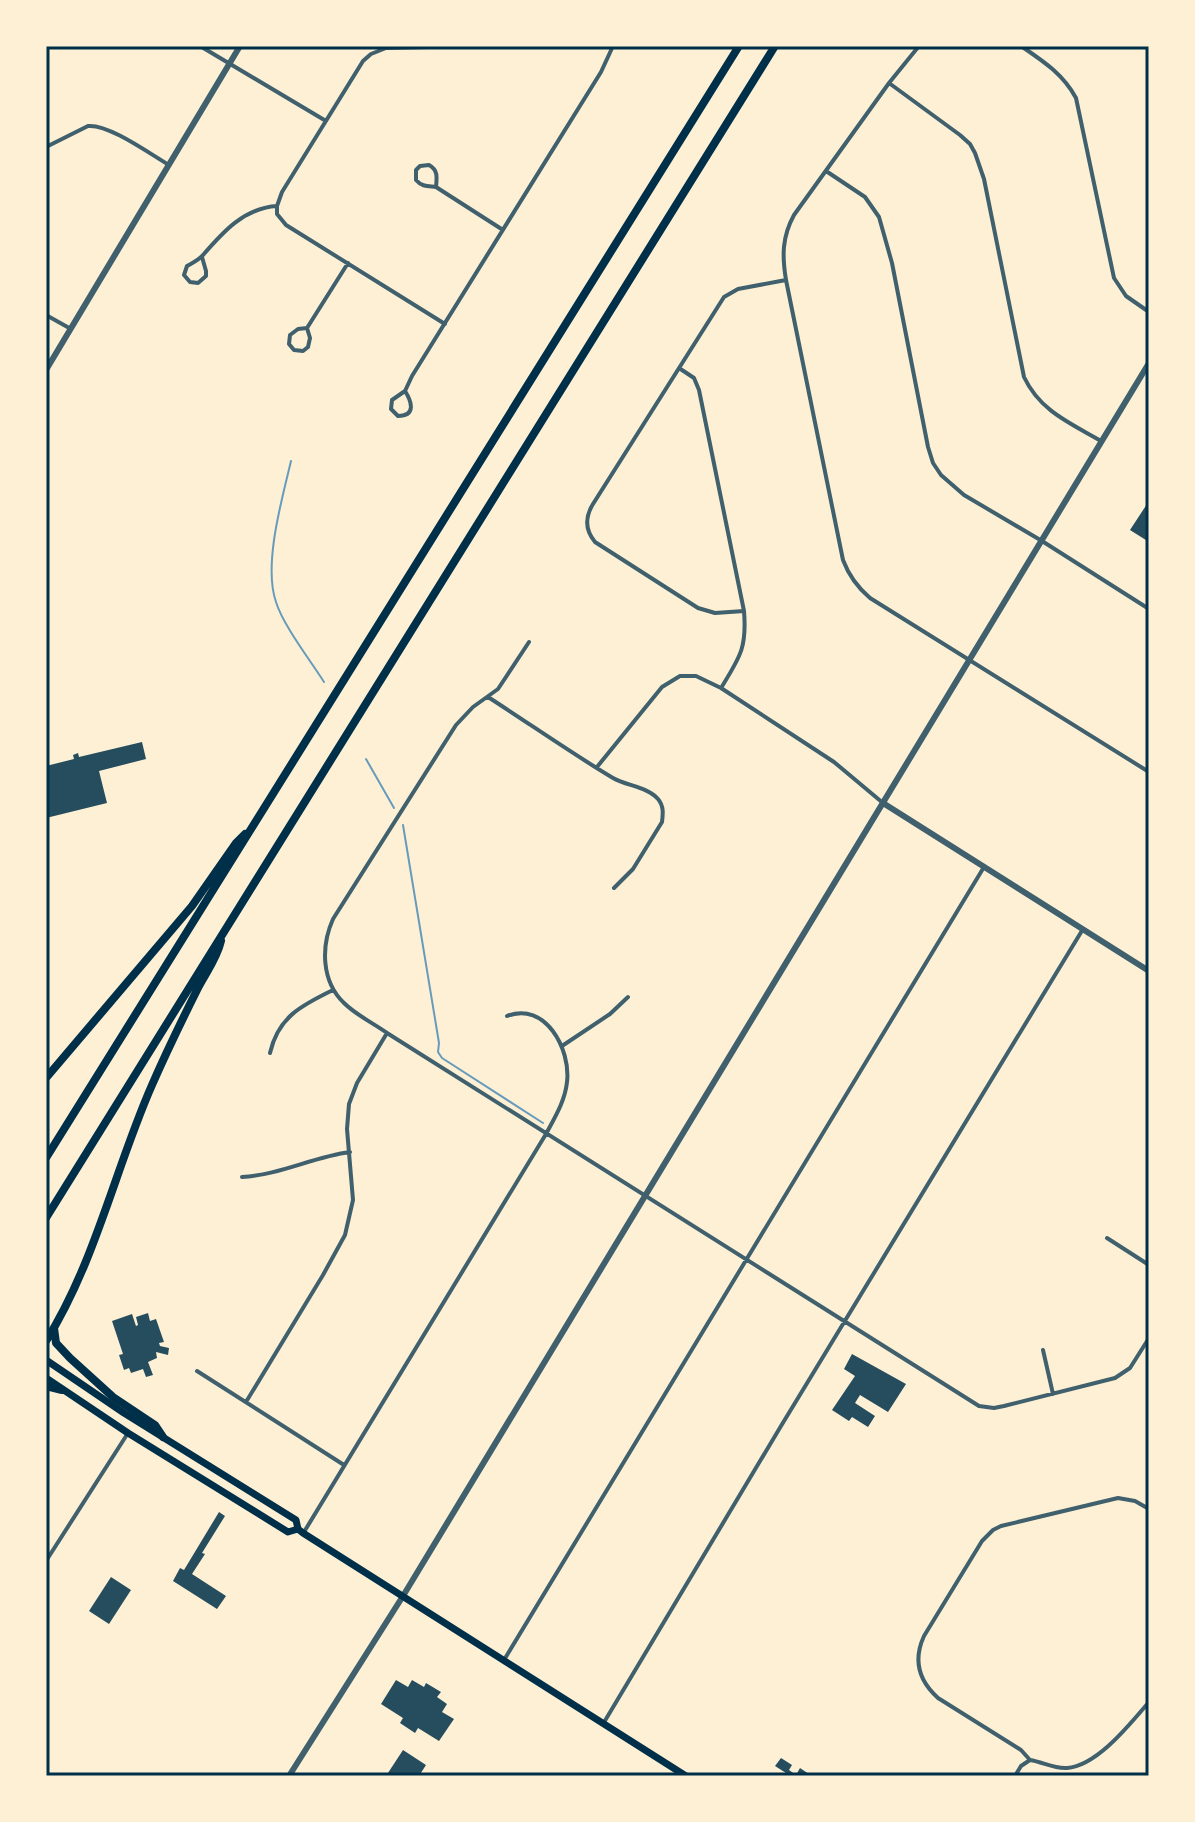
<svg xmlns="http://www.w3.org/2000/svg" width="1195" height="1822" viewBox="0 0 1195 1822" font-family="Ubuntu,sans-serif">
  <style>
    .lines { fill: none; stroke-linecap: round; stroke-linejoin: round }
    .stream { stroke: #669bbc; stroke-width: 2 }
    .building { fill: #264d5e }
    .minor { stroke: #3f606c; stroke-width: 4 }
    .tertiary { stroke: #3f606c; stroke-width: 6 }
    .primary { stroke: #003049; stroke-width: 7 }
    .motorway { stroke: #003049; stroke-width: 8 }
    .neatline { fill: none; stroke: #003049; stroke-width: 3 }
  </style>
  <rect width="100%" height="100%" fill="#fdf0d5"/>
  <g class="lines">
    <!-- stream -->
    <path class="stream" d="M291,461C282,499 263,565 276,602C283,625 310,660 324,682
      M366,759L394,808
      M403,825L439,1043L438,1052L442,1058L543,1123"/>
  </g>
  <!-- building -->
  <path class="building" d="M1147,504L1149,505V542L1130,530Z
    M142,742L146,759L99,771L107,803L46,818V766L74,759L73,755L78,753L79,757Z
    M148,1313L150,1321L156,1319L164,1342L159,1343L160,1346L169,1348L168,1355L156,1352L157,1358L148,1362L153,1375L146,1377L143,1369L131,1373L129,1368L124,1370L119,1355L123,1354L112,1321L132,1314L136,1326L138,1325L136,1317Z
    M852,1354L906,1384L888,1412L860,1395L855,1403L875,1416L868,1427L852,1417L849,1421L832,1410L855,1376L844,1369Z
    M219,1512L225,1516L202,1553L205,1554L192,1574L226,1596L217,1609L173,1581L180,1568L184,1570Z
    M111,1577L131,1590L109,1624L89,1611Z
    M396,1680L408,1687L412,1680L424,1687L426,1683L441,1692L437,1697L447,1704L442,1712L454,1719L439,1741L418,1728L415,1733L400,1723L403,1718L381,1704Z
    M403,1750L426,1765L419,1776H386Z
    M781,1758L792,1765L789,1770L796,1775L800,1768L809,1774L807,1776H785L786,1773L775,1766Z"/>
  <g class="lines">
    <!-- minor -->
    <path class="minor" d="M200,46L326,121
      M919,46L889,83L794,215C782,237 782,256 786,280L843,560C849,576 857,587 870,598L1149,772
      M1021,46C1043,61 1063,74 1076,98L1114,278L1126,296L1149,312
      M889,83L960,135L970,144L975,153L984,179L1024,377C1040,411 1070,423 1101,441
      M46,147L88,126C109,124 150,154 169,165
      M826,171L865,197L879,217L892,263L928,447L933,463L941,475L964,495L1042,541L1149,609
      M436,187C428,186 422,187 416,180V170L420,166L429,165C438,170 437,177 436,187L503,230
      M202,257L206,271V276L198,283L190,282L184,275L187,266C192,263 199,260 203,255C223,232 244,208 277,206
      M46,315L71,329
      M445,324L286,225L277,214V206L282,192L363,61L371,54L386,48L471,46
      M307,328L310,338L308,347L303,351L294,350L289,344L290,335L298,329L307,328L348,263
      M679,368L694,378L699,390L744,611C747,648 740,657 721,688
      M405,391C412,402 416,416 398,416L391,409L392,400L405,391L412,376L601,72L613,46
      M744,611L715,613L698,608L595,542C585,530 585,517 593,504L724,297L738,289L786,280
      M529,642L498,689L473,707L456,725L333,919C321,946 321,981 344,1003C356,1015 373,1023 387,1033L979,1406L994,1408L1004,1406L1115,1378L1130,1368L1149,1338
      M488,697C530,724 571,753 613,778C627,786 648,787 658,799C664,806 663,814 662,822L633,869L614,888
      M597,767L662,687L680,676H696L721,688L834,762L883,803
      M562,1046L610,1014L628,997
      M270,1053C278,1017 302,1005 333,990
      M242,1177C279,1175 313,1157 350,1152
      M1107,1238L1149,1265
      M1043,1350L1053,1394
      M197,1371L344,1465
      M246,1402L323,1275L345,1235L353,1200L347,1129L349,1104L357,1083L387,1033
      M304,1532L546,1134C555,1117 565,1101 567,1082C571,1049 545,1001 507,1016
      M46,1561L128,1433
      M504,1660L984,867
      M603,1724L781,1426L1083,929
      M1030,1760L1021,1750L938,1698C919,1681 913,1660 924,1636L982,1541L993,1530L1001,1526L1118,1498L1135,1501L1149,1509
      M1030,1760C1043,1762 1054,1769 1067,1768C1097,1766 1130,1724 1149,1702
      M1015,1776L1021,1766L1030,1760"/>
    <!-- tertiary -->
    <path class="tertiary" d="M46,370L240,46
      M883,803L1149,971
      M289,1776L403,1596L1149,363"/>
    <!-- primary -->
    <path class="primary" d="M46,1360L124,1413L296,1520L298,1529L303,1533L686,1776
      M46,1378L128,1433L288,1532L298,1529"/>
    <!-- motorway -->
    <path class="motorway" d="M46,1078L192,906L236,843L245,834
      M46,1158L739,46
      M46,1218L775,46
      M54,1328L56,1343L70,1358L113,1397L155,1425L163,1437
      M46,1341C95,1263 115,1169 152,1085C166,1053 181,1022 197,990C205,974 217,959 221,941
      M46,1386L62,1390"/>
  </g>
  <!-- border -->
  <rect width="1195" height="1822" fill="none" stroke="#fdf0d5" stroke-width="96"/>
  <rect x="48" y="48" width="1099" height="1726" class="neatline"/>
</svg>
